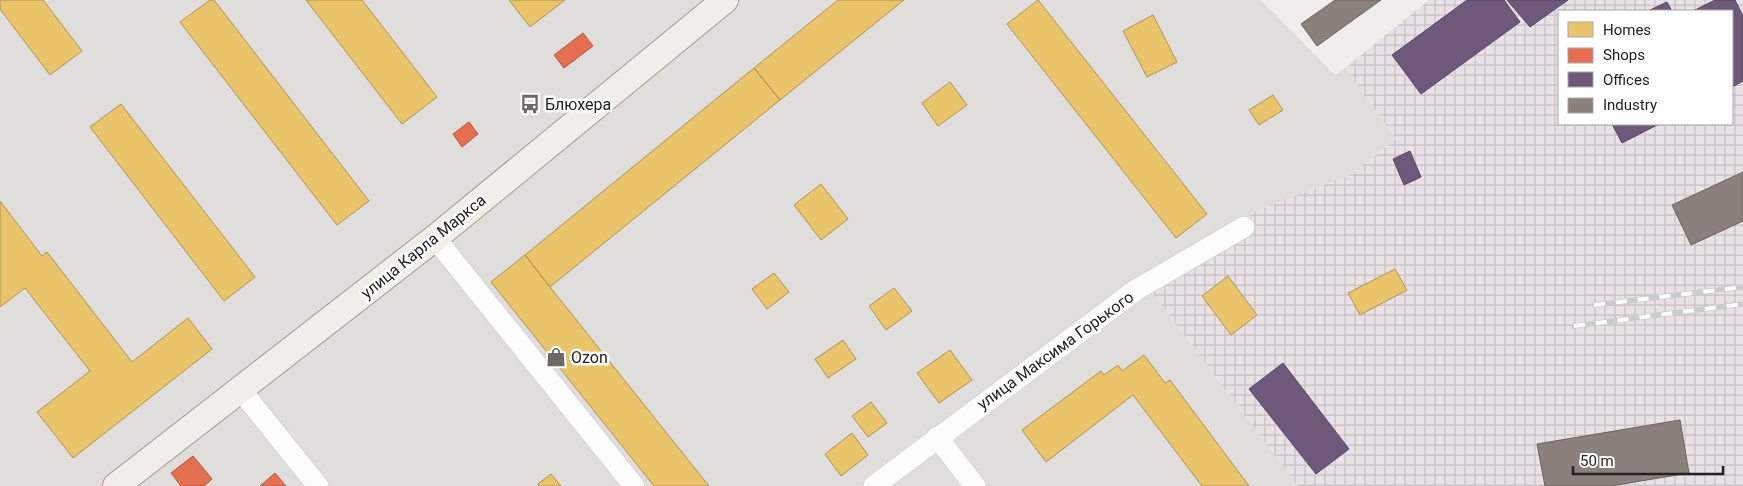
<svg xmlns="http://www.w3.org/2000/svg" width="1743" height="486" viewBox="0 0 1743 486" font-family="Roboto,sans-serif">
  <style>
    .residential { fill: #dfdedc }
    .industrial { fill: url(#industrial-grid); fill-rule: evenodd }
    .homes { fill: #e9c46a; stroke: #ad9354 }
    .shops { fill: #e76f51; stroke: #ac5843 }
    .offices { fill: #6d597a; stroke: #564860 }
    .industry { fill: #8a817c; stroke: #6b6461 }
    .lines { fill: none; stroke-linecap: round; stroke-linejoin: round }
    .minor-casing { stroke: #c6c5c3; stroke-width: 22 }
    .major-casing { stroke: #a49b8a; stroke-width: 28 }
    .minor { stroke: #fdfcfc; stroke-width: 21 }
    .major { stroke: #f1ede8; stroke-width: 26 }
    .rail-casing { stroke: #ccc; stroke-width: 5.5 }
    .rail { stroke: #fff; stroke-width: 4; stroke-dasharray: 11; stroke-linecap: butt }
    .labels { text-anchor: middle; stroke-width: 5; stroke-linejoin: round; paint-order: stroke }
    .poi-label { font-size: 16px; fill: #222; stroke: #fff; text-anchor: start }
    .street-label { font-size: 16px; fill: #222; stroke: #fff }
  </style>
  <defs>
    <pattern id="industrial-grid" width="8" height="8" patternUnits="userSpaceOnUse" patternTransform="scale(1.25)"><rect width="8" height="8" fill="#e8e1e5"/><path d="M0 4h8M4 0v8" fill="none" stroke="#c7c1c4"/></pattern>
  </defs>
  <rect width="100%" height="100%" fill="#f0eeeb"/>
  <!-- residential -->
  <path class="residential" d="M0,0H1261L1335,75L1345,68L1396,139L1352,174L1256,211L1150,290L1298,486H0Z"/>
  <!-- industrial -->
  <path class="industrial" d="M1429,0H1743V486H1298L1150,290L1256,211L1352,174L1396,139L1345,68ZM1559,11H1732V124H1559Z"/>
  <!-- homes -->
  <path class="homes" d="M0,0H43L82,51L50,75L0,9Z
    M210,0H214L369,201L337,225L180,22Z
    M306,0H362L437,97L402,124Z
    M509,0H565L530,27Z
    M838,0H904L780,100L754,68Z
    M1038,0L1207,214L1176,238L1007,24Z
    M1153,15L1177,62L1147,77L1123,31Z
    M754,68L780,100L550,287L525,255Z
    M950,82L967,105L938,126L922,103Z
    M1273,95L1283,110L1259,125L1249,110Z
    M121,104L255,277L224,301L90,127Z
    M821,184L848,219L821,240L794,205Z
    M0,201L42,256L47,252L132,362L188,318L212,349L73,458L37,412L90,371L25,288L0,307Z
    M525,255L550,287L709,486H654L491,282Z
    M1395,269L1407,290L1360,315L1348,293Z
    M774,273L789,292L767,309L752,289Z
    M1228,276L1257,315L1231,335L1202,296Z
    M894,288L912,311L886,330L869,306Z
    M843,340L856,359L828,378L815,359Z
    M950,350L972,380L939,403L917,373Z
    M1144,355L1165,383L1170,380L1249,486H1202L1133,395L1046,462L1022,430L1101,371L1104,375L1118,365L1122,371Z
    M871,402L887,423L868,437L852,416Z
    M852,433L868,455L841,476L825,454Z
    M551,474L561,486H539L538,484Z"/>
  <!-- shops -->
  <path class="shops" d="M583,33L593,46L564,68L554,55Z
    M469,122L478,134L462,147L453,134Z
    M193,456L212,479L204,486H181L171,473Z
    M275,473L286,486H260Z"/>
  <!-- offices -->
  <path class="offices" d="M1467,0H1504L1520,22L1421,94L1392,55Z
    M1507,0H1568L1530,27Z
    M1715,0H1735L1743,16V81L1732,87V11H1693Z
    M1667,2L1672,11H1648Z
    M1612,124H1659L1622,143Z
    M1410,151L1421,177L1404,185L1393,159Z
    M1283,363L1349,449L1316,474L1249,389Z"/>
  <!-- industry -->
  <path class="industry" d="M1335,0H1381L1317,46L1301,24Z
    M1743,172V221L1691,245L1672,205Z
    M1680,420L1689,473L1611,486H1545L1537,444Z"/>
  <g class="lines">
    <defs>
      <path id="minor" d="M435,238L634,486
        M240,389L318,486
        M937,437L975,486
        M874,486L1136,290L1244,227"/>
      <path id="major" d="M116,486L435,238L725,0"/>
    </defs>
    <!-- minor casing -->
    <use href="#minor" class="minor-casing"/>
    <!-- major casing -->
    <use href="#major" class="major-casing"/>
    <!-- minor -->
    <use href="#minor" class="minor"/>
    <!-- major -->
    <use href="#major" class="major"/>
    <defs>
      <path id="rail" d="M1594,305L1743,287
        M1574,326L1743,304"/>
    </defs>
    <!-- rail casing -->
    <use href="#rail" class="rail-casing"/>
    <!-- rail -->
    <use href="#rail" class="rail"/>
  </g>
  <!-- icons -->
  <defs>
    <symbol id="bus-bare" viewBox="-9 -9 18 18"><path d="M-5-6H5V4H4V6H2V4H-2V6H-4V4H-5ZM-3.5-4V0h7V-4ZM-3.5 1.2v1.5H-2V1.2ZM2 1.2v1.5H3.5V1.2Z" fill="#6a6968" stroke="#fff" stroke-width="2.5" paint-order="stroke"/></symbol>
    <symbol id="shop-bare" viewBox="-9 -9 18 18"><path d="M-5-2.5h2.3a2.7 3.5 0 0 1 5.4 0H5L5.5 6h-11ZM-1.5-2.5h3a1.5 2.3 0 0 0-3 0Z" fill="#6a6968" stroke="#fff" stroke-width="2.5" paint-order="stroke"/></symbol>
  </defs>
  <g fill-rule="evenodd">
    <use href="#bus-bare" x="516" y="90" width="28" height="28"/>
    <use href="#shop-bare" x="542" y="343" width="28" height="28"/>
  </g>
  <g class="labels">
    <!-- poi labels -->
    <g class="poi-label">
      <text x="545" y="110">Блюхера</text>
      <text x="571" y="363">Ozon</text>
    </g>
    <!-- street labels -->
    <g class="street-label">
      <text transform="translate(423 246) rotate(-39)" y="6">улица Карла Маркса</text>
      <text transform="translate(1055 350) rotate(-36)" y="6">улица Максима Горького</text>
    </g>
  </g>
  <!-- legend -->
  <rect x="1558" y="10" width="175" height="115" fill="#ffffff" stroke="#a7a7a7"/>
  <rect x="1568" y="22" width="25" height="15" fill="#e9c46a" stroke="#a7a7a7"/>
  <text x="1603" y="35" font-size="15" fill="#222222">Homes</text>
  <rect x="1568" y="48" width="25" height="15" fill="#e76f51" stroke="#a7a7a7"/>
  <text x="1603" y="60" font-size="15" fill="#222222">Shops</text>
  <rect x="1568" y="72" width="25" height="15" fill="#6d597a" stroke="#a7a7a7"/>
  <text x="1603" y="85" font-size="15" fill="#222222">Offices</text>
  <rect x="1568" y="98" width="25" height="15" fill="#8a817c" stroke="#a7a7a7"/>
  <text x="1603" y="110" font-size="15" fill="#222222">Industry</text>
  <!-- scale -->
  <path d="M1573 466v8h150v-8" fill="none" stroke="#222222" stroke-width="2.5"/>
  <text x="1580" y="466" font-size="15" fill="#222222" stroke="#ffffff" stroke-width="4" paint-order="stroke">50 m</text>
</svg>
